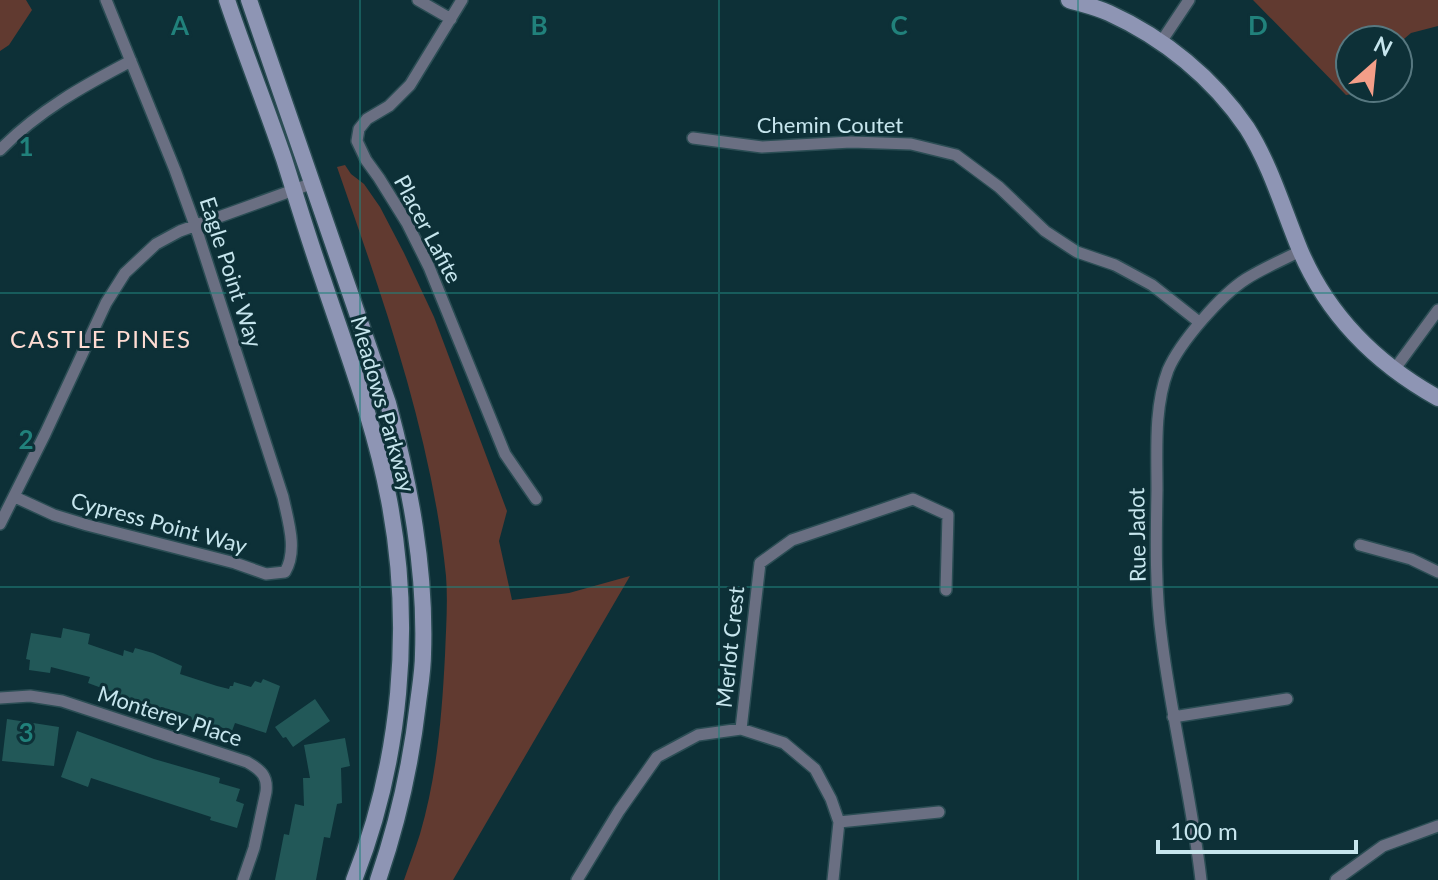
<svg xmlns="http://www.w3.org/2000/svg" width="1438" height="880" viewBox="0 0 1438 880" font-family="Lato,sans-serif">
  <style>
    .green { fill: #613a30 }
    .building { fill: #225858 }
    .lines { fill: none; stroke-linecap: round; stroke-linejoin: round }
    .street-casing { stroke: #2b4d54; stroke-width: 14 }
    .secondary-casing { stroke: #2b4d54; stroke-width: 19 }
    .street { stroke: #6a6f82; stroke-width: 11 }
    .secondary { stroke: #8e95b4; stroke-width: 16 }
    .grid { fill: none; stroke: #21817b; stroke-width: 2; stroke-opacity: 0.55 }
    .labels { text-anchor: middle; stroke-width: 6; stroke-linejoin: round; paint-order: stroke }
    .street-label { font-size: 22px; fill: #c6e5ed; stroke: #0d3037 }
    .neighbourhood-label { font-size: 24px; letter-spacing: 2px; fill: #fedcd3; stroke: #0d3037 }
    .grid-label { font-size: 26px; text-anchor: middle; font-weight: bold; fill: #21817b; stroke: #0d3037; stroke-width: 6; stroke-linejoin: round; paint-order: stroke }
  </style>
  <rect width="100%" height="100%" fill="#0d3037"/>
  <!-- green -->
  <path class="green" d="M0,0H26L32,10L9,45L0,51Z
    M1253,0H1438V26L1411,33L1398,44V40H1350V88H1371L1370,91L1346,95Z
    M345,165L351,174L364,184L380,207L404,253L434,317L507,511L499,541L512,600L569,593L630,576L453,880H404C409,865 415,850 420,834C437,776 442,715 445,655C446,628 448,602 446,576C432,436 383,299 337,167Z"/>
  <!-- building -->
  <path class="building" d="M63,628L90,634L88,644L123,656L124,650L133,653L135,648L153,653L182,666L180,674L217,686L229,689L230,686H233L234,682L251,687L255,681L261,683L263,679L280,686L266,733L235,723L232,731L202,721V723L187,718L188,715L168,709L167,712L88,683L90,677L51,667L50,673L29,670L30,660L26,659L31,633L61,638Z
    M315,699L330,721L293,747L286,737L283,738L275,727Z
    M7,719L59,727L54,766L2,761Z
    M77,731L154,759L220,778L219,783L240,789L236,801L244,804L237,828L210,820L211,817L91,778L88,787L61,777Z
    M345,738L350,766L341,768L342,803L337,804L330,838L324,837L316,880H275L284,834L289,835L295,804L304,806L303,778H310L304,745Z"/>
  <g class="lines">
    <defs>
      <path id="street" d="M418,0L451,19
        M462,0L410,85L389,106L367,119L359,129L357,141L366,160L379,178L407,223L429,267L505,454L536,499
        M1161,42L1189,0
        M693,138L762,147L851,142L911,144L956,155L999,187L1045,231L1077,252L1115,265L1152,285L1199,322
        M0,150C38,111 83,86 131,61
        M1394,370L1438,310
        M15,497L54,515L87,525L235,563L266,574L285,572C298,550 288,521 283,497L195,225L175,170L106,0
        M0,524L45,434L106,303L125,273L156,244L180,231L313,183
        M1360,545L1411,559L1438,572
        M0,698L30,696L62,701L247,762C261,770 268,776 266,792L254,848L243,880
        M1173,717L1287,699
        M741,729L760,563L792,540L913,499L948,515L946,590
        M839,822L939,812
        M577,880L619,811L657,757L698,735L741,729L784,743L815,769L831,799L839,822L833,880
        M1201,880C1192,800 1172,721 1162,641C1155,591 1156,540 1157,490C1157,450 1154,407 1168,370C1180,342 1221,295 1246,279C1263,268 1283,260 1300,251
        M1336,880L1383,846L1438,826"/>
      <path id="secondary" d="M227,0C245,54 266,106 284,159C297,200 309,240 323,280C347,352 375,425 389,500C413,626 401,761 354,880
        M249,0L388,403C410,485 426,569 423,654C423,670 420,687 418,703C411,764 398,822 378,880
        M1069,0C1082,4 1096,7 1109,13C1164,38 1213,78 1247,128C1271,166 1283,209 1300,250C1328,316 1377,364 1438,398"/>
    </defs>
    <!-- street casing -->
    <use href="#street" class="street-casing"/>
    <!-- secondary casing -->
    <use href="#secondary" class="secondary-casing"/>
    <!-- street -->
    <use href="#street" class="street"/>
    <!-- secondary -->
    <use href="#secondary" class="secondary"/>
  </g>
  <!-- grid -->
  <path class="grid" d="M360,0V880M719,0V880M1078,0V880M0,293H1438M0,587H1438"/>
  <g class="labels">
    <!-- street labels -->
    <g class="street-label">
      <text x="830" y="133">Chemin Coutet</text>
      <text transform="translate(428 229) rotate(62)" y="8">Placer Lafite</text>
      <text transform="translate(231 272) rotate(72)" y="8">Eagle Point Way</text>
      <text transform="translate(383 404) rotate(74)" y="8">Meadows Parkway</text>
      <text transform="translate(159 523) rotate(15)" y="8">Cypress Point Way</text>
      <text transform="translate(1137 535) rotate(-91)" y="8">Rue Jadot</text>
      <text transform="translate(730 647) rotate(-84)" y="8">Merlot Crest</text>
      <text transform="translate(170 716) rotate(18)" y="8">Monterey Place</text>
    </g>
    <!-- neighbourhood labels -->
    <g class="neighbourhood-label">
      <text x="101" y="348">CASTLE PINES</text>
    </g>
  </g>
  <g class="grid-label">
    <text x="180" y="35">A</text>
    <text x="539" y="35">B</text>
    <text x="899" y="35">C</text>
    <text x="1258" y="35">D</text>
    <text x="26" y="156">1</text>
    <text x="26" y="449">2</text>
    <text x="26" y="742">3</text>
  </g>
  <!-- north arrow -->
  <g transform="translate(1374 64) rotate(27)"><circle r="38" fill="#0d3037" stroke="#577880" stroke-width="2"/>
  <path d="M0-6L14 30L0 20L-14 30Z" fill="#f49e88"/>
  <text y="-12" font-size="22" font-weight="bold" text-anchor="middle" fill="#c6e5ed">N</text>
  </g>
  <!-- scale -->
  <path d="M1158 840v12h198v-12" fill="none" stroke="#c6e5ed" stroke-width="4"/>
  <text x="1170" y="840" font-size="24" fill="#c6e5ed" stroke="#0d3037" stroke-width="6" paint-order="stroke">100 m</text>
</svg>
